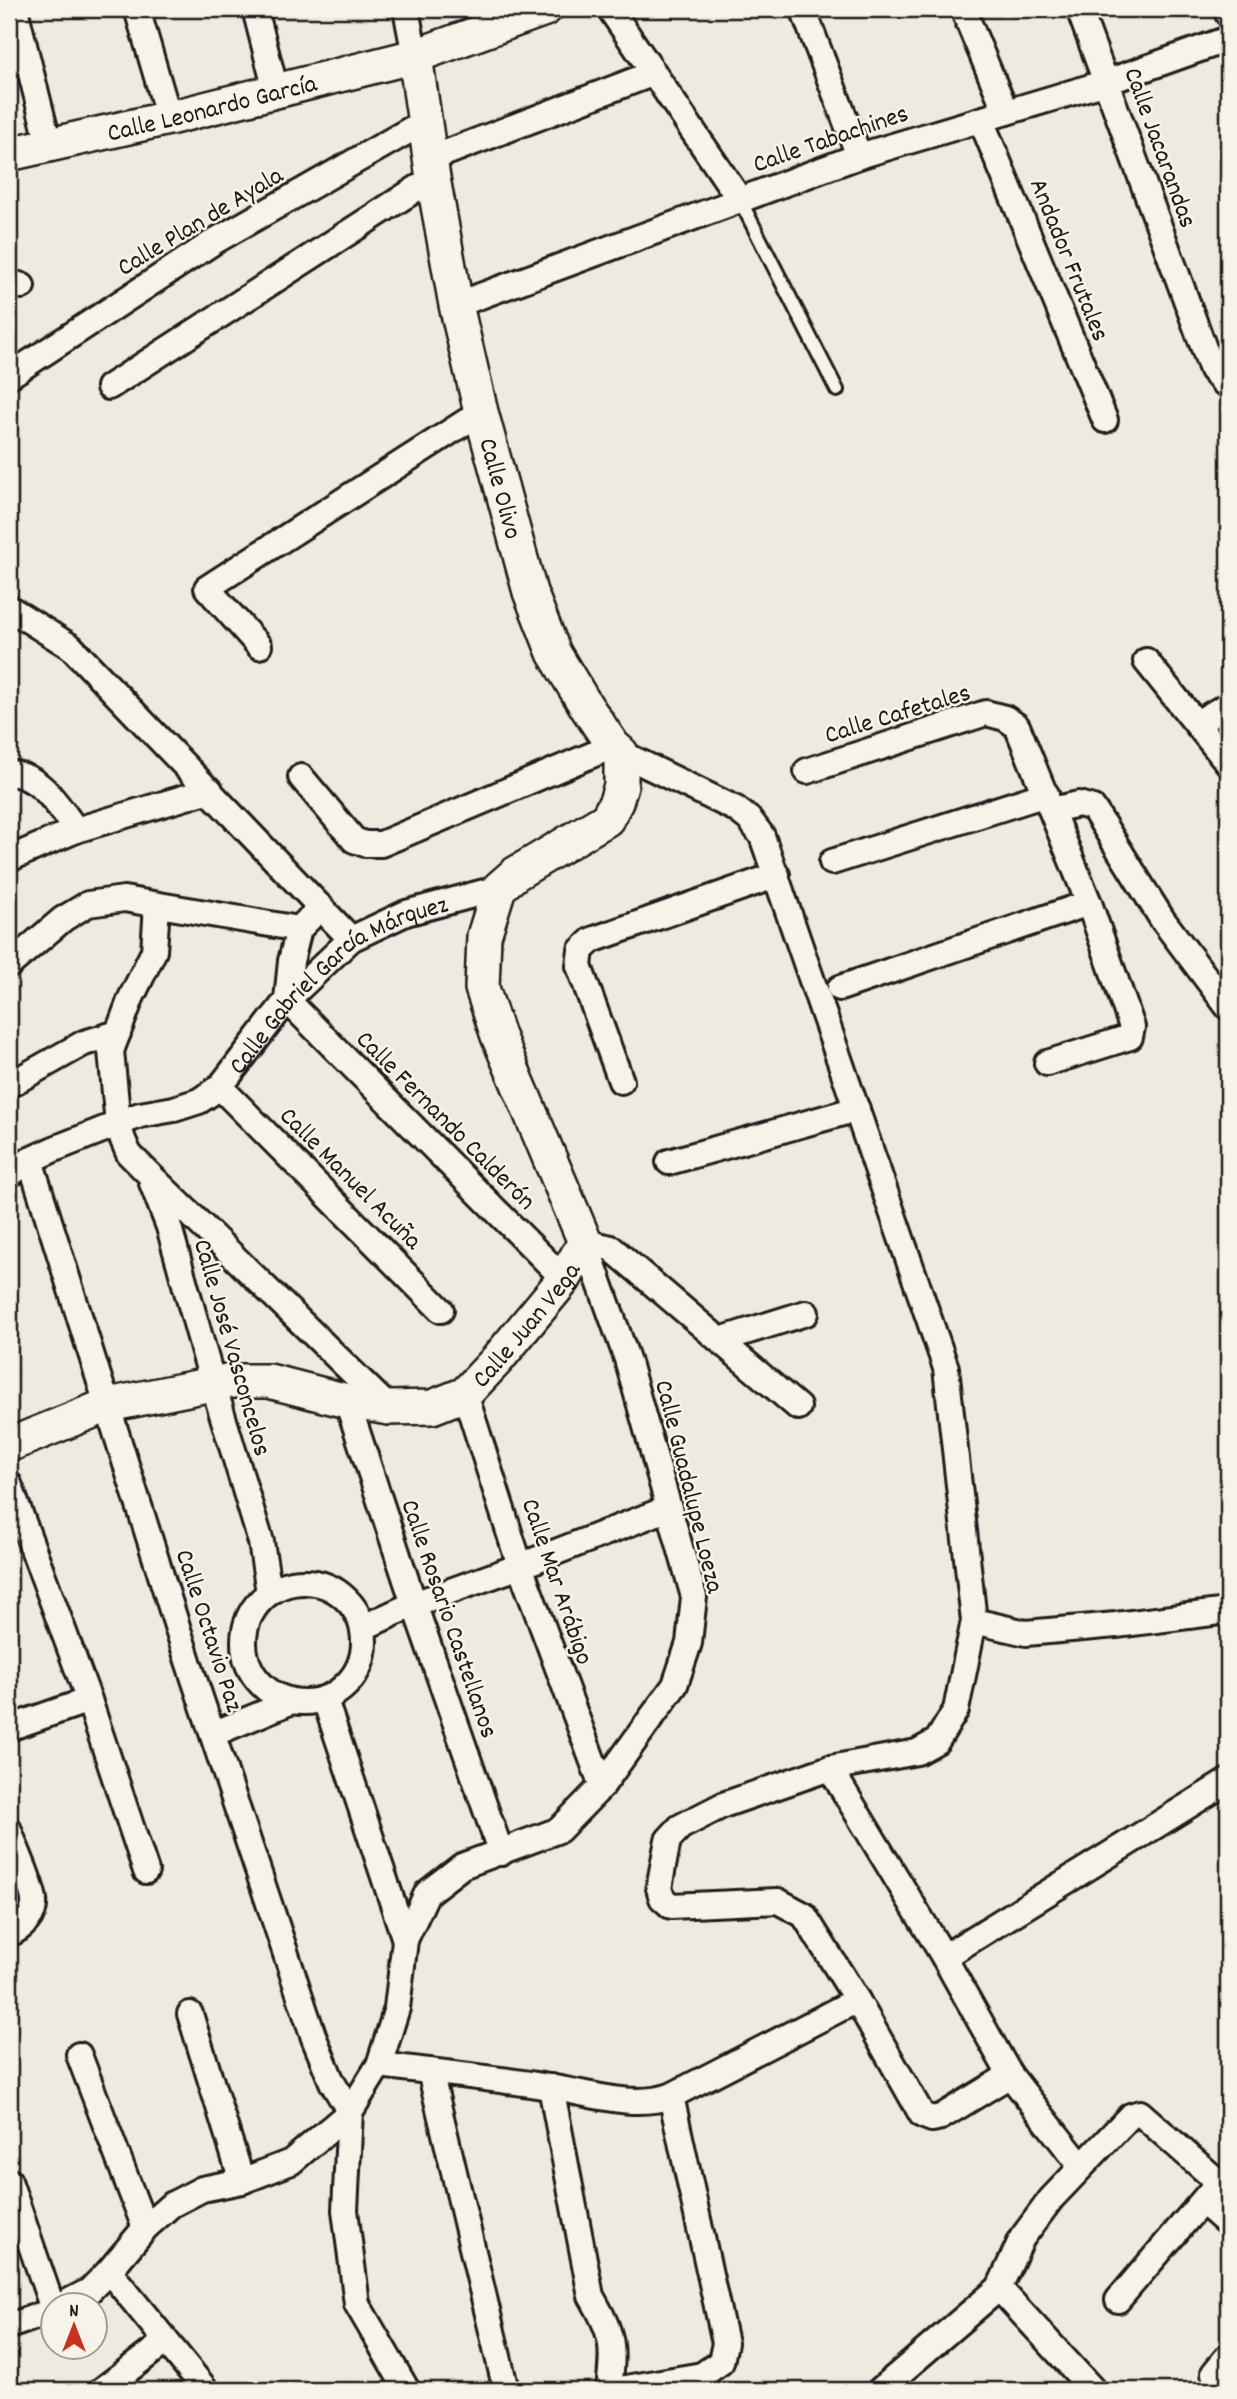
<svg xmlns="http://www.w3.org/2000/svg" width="1237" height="2399" viewBox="0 0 1237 2399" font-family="Dekko,sans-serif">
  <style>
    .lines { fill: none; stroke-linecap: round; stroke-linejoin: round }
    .lane-casing { stroke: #1c1c1c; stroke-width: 18 }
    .street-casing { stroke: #1c1c1c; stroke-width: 30 }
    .secondary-casing { stroke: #1c1c1c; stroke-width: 38 }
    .lane { stroke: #f7f3e8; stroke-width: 12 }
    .street { stroke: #f7f3e8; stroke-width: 24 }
    .secondary { stroke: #f7f3e8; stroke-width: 33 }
    .labels { text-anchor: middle; stroke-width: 5; stroke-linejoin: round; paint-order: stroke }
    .street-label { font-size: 26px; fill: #1c1c1c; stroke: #f7f3e8 }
  </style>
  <rect width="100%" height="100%" fill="#eeeae0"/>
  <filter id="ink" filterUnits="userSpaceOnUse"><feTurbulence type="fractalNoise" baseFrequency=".0143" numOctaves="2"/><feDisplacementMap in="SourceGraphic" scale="14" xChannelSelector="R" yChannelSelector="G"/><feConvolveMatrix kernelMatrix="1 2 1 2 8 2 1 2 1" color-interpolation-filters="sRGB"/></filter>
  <g filter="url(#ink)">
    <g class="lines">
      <defs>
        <path id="lane" d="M740,200L837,390"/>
        <g id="street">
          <path d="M15,9L49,145"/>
          <path d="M137,9L169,118"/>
          <path d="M255,9L276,91"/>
          <path d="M406,9L415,56"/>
          <path d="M610,9L740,200"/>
          <path d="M803,9L859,156"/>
          <path d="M963,9L1006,112"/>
          <path d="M1079,9L1212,370L1223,382L1228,381"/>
          <path d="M1226,9L1228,14"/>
          <path d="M981,120L1105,420"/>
          <path d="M430,159L654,73"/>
          <path d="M9,282L22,286"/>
          <path d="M456,305L859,156L1107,82L1228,39"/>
          <path d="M9,376L215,241L424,122"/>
          <path d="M109,387L433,178"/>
          <path d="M9,608L71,647L351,939"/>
          <path d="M259,646L207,588L481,412"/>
          <path d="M1146,661L1228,763"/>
          <path d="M1197,723L1228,705"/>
          <path d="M621,753L736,809L750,820L762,836L946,1368L974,1621L956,1710L937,1741L917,1752L830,1768L723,1805L680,1827L668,1840L659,1888L662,1898L671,1906L778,1901L804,1915L857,2000L922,2115L932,2119L941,2117L1010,2075"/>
          <path d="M807,771L986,713L1005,718L1017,726L1089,903L1132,1027L1130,1037L1047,1063"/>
          <path d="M9,773C41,775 58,806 76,830"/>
          <path d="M301,777L354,840L365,844H381L613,746"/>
          <path d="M1052,810L1079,804L1093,808L1162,919L1228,1007"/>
          <path d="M9,859L76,830L210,790"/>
          <path d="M832,862L1046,794"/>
          <path d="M157,905L154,951L131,998L111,1051L118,1124L123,1140L129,1154L146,1171L389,1408"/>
          <path d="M321,907L299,929L291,961L287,1000L564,1279"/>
          <path d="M9,965L63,919L88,904L124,899L299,929"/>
          <path d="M840,988L1089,903"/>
          <path d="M621,1081L579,966L581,950L592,940L777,875"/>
          <path d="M9,1085L84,1043L118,1033"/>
          <path d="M220,1087L441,1310"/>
          <path d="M30,1160L188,1661L314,2038L332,2082L350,2112"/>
          <path d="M669,1162L857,1109"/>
          <path id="s1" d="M9,1175L30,1160L54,1149L140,1115L174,1109L199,1101L220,1087L287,1000L351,939L406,913L499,888"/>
          <path d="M152,1183L169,1227L213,1384L261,1542L269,1592"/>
          <path d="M720,1340L806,1313"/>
          <path d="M465,1394L520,1566L602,1786"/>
          <path d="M347,1401L414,1604L501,1853"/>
          <path d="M9,1484L89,1700L146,1871"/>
          <circle cx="304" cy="1642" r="60"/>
          <path d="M974,1621L1026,1633L1116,1625L1228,1611"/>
          <path d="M364,1627L414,1604L520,1566L669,1508"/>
          <path d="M325,1700L405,1940"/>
          <path d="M9,1728L89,1700"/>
          <path d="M213,1734L290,1702"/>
          <path d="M830,1768L944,1957L1010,2075L1081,2166"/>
          <path d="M9,1830C15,1848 32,1883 34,1900C36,1915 22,1929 9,1934"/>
          <path d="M944,1957L1228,1781"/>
          <path d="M190,2014L242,2181"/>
          <path d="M79,2055L145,2228"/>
          <path d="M379,2065C436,2072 493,2078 549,2087C589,2093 632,2109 671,2096L857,2000"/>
          <path d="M430,2071L506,2390"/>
          <path d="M551,2087L591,2296C614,2336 614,2345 609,2390"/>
          <path d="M350,2112L345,2210L357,2304L407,2390"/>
          <path d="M9,2181L52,2306"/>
          <path d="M1203,2202L1228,2224"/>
          <path d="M109,2271L206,2390"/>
          <path d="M999,2288L1093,2390"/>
          <path d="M64,2304L89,2291L109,2271L145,2228L171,2205L202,2189L242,2181L291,2162L350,2112L379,2065L397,2008L405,1940L427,1893L462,1866L559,1830L602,1786L675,1685L689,1643L694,1597L627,1359L585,1242L611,1248L798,1407"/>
          <path d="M9,2326L52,2311"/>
          <path d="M1214,2373L1228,2356"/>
          <path d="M102,2390L166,2341"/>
          <path d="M614,2390L702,2375L721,2362L725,2343L671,2096"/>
          <path d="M880,2390L999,2288L1022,2238L1051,2199L1130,2116L1140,2113L1216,2180L1217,2184L1118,2300"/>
        </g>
        <g id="secondary">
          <path id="s2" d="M9,154L169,118L415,56L545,9"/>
          <path id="s3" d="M9,1445L108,1405L227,1381H269L347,1401L389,1408L432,1407L465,1394L496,1361L564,1279L585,1242L498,1036L482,988L484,936L499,888L515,874L607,819L616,802L621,786V753L613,746L586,706L554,653L530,592L481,412L456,305L433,178L415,56"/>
        </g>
      </defs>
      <!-- lane casing -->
      <use href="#lane" class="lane-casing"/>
      <!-- street casing -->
      <use href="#street" class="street-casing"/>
      <!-- secondary casing -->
      <use href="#secondary" class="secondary-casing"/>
      <!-- lane -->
      <use href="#lane" class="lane"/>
      <!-- street -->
      <use href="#street" class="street"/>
      <!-- secondary -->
      <use href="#secondary" class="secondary"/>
    </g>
  </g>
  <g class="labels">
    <!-- street labels -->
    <g class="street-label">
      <text dy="9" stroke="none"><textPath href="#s2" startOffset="208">Calle Leonardo García</textPath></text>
      <text transform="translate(830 137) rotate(-19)" y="9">Calle Tabachines</text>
      <text transform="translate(1162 147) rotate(70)" y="9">Calle Jacarandas</text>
      <text transform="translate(199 220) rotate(-31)" y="9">Calle Plan de Ayala</text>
      <text transform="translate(1071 259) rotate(68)" y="9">Andador Frutales</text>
      <text transform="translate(502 488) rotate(75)" y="9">Calle Olivo</text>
      <text transform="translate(897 712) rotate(-17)" y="9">Calle Cafetales</text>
      <text dy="9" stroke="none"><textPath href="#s1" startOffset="392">Calle Gabriel García Márquez</textPath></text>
      <text transform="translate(447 1119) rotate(45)" y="9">Calle Fernando Calderón</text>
      <text transform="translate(352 1177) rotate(45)" y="9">Calle Manuel Acuña</text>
      <text dy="9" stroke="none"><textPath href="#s3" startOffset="564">Calle Juan Vega</textPath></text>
      <text transform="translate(234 1347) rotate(74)" y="9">Calle José Vasconcelos</text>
      <text transform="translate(691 1486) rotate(76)" y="9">Calle Guadalupe Loeza</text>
      <text transform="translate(559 1581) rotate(71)" y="9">Calle Mar Arábigo</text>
      <text transform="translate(451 1618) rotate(71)" y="9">Calle Rosario Castellanos</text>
      <text transform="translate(211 1630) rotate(72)" y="9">Calle Octavio Paz</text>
    </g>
  </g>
  <!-- margin -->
  <rect width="1237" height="2399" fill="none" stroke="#f7f3e8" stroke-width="35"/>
  <rect x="18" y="18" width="1202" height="2364" fill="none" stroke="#1c1c1c" stroke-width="2.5" filter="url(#ink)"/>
  <!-- north arrow -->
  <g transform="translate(74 2326)"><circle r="33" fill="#f7f3e8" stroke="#9f9d96" stroke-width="2"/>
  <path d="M0-5L12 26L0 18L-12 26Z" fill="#c8321e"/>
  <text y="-10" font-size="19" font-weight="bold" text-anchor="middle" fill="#1c1c1c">N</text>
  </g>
</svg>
